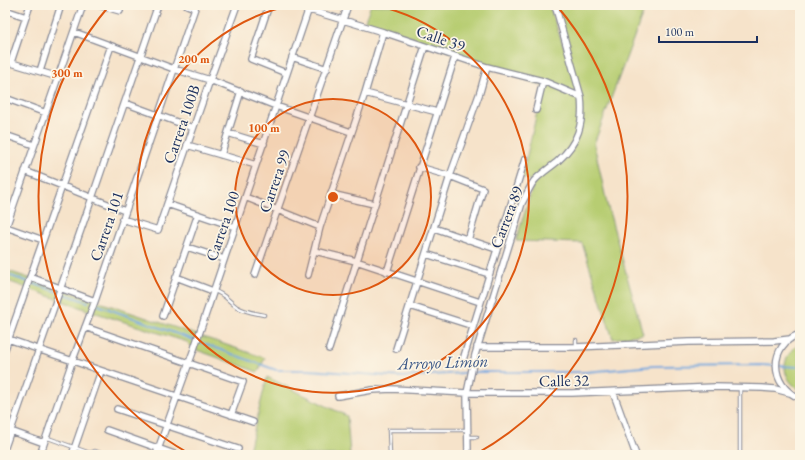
<svg xmlns="http://www.w3.org/2000/svg" width="805" height="460" viewBox="0 0 805 460" font-family="'EB Garamond',serif">
  <style>
    .green { fill: #b7cd72; stroke: #697e68 }
    .lines { fill: none; stroke-linecap: round; stroke-linejoin: round }
    .stream { stroke: #72a7df; stroke-width: 2 }
    .lane-casing { stroke: #888994; stroke-width: 4.5 }
    .street-casing { stroke: #888994; stroke-width: 8 }
    .lane { stroke: #fff; stroke-width: 2.5 }
    .street { stroke: #fff; stroke-width: 5.5 }
    .ring { fill: none; stroke: #de5710; stroke-width: 2 }
    .labels { text-anchor: middle; stroke-width: 3.5; stroke-linejoin: round; paint-order: stroke }
    .street-label { font-size: 16px; fill: #1b2f5e; stroke: #fcf5e5 }
    .water-label { font-size: 17px; font-style: italic; fill: #355385; stroke: #fcf5e5 }
    .centre { fill: #de5710; stroke: #fcf5e5; stroke-width: 2 }
    .ring-label { font-size: 12px; text-anchor: middle; font-weight: bold; fill: #de5710; stroke: #fcf5e5; stroke-width: 3.5; stroke-linejoin: round; paint-order: stroke }
  </style>
  <rect width="100%" height="100%" fill="#fcf5e5"/>
  <filter id="ink" filterUnits="userSpaceOnUse"><feTurbulence type="fractalNoise" baseFrequency=".025" numOctaves="2"/><feDisplacementMap in="SourceGraphic" scale="8" xChannelSelector="R" yChannelSelector="G"/><feConvolveMatrix kernelMatrix="1 2 1 2 8 2 1 2 1" color-interpolation-filters="sRGB"/></filter>
  <filter id="wash" filterUnits="userSpaceOnUse"><feTurbulence type="fractalNoise" baseFrequency=".012" numOctaves="4" result="noise"/><feDisplacementMap in="SourceGraphic" scale="16" xChannelSelector="R" yChannelSelector="G"/><feGaussianBlur stdDeviation="0.9" result="paint"/><feColorMatrix in="noise" values="0 0 0 0 0 0 0 0 0 0 0 0 0 0 0 0 0 1.4 0 .05"/><feComposite in="paint" operator="in"/></filter>
  <g filter="url(#wash)">
    <rect width="100%" height="100%" fill="#f6e3ca"/>
    <!-- green -->
    <path class="green" d="M371,5H549L575,79L555,5H646L594,144L607,204L643,334L613,339L582,243L516,241L534,182L522,177L543,86L365,20Z
      M5,270L265,358L258,372L194,349L187,342L90,311L5,280Z
      M800,344V390C780,378 780,356 800,344Z
      M267,377L347,416L350,455H248Z"/>
    <g class="lines">
      <!-- stream -->
      <path class="stream" d="M5,274L88,302
        M98,305L276,370H309L402,377L478,372H586L653,366L761,365L800,367"/>
    </g>
  </g>
  <g filter="url(#ink)">
    <g class="lines">
      <defs>
        <path id="lane" d="M214,291C225,294 228,301 237,307C245,312 255,313 264,315
          M576,346V340
          M468,437H477
          M47,439L48,438L90,453L95,451L106,455
          M390,455L389,430H467
          M740,455V388"/>
        <path id="street" d="M99,5L120,11
          M187,5L195,8
          M269,5L251,59L286,73
          M293,5L383,32L487,67L543,81L581,97
          M5,10L26,17
          M74,32L174,69L210,80L276,106L351,132
          M292,57L327,69
          M5,61L58,77
          M11,62L30,5
          M40,71L61,5
          M365,93L437,112
          M5,98L46,113
          M125,103L193,128
          M536,110L543,81
          M228,133L264,144
          M5,135L34,145
          M187,145L256,165
          M221,155L241,91
          M419,167L450,176L483,189L468,240
          M25,171L125,211
          M331,194L374,204
          M245,197L320,227
          M167,204L235,227
          M122,219L158,230L210,80L237,5
          M6,227L43,240
          M434,228L496,249
          M5,230L83,5
          M187,247L224,259
          M315,251L356,261L480,302
          M426,254L489,274
          M387,272L455,57
          M255,275L348,5
          M308,275L320,227L365,93L383,32
          M30,277L95,301
          M176,277L213,291
          M410,306L473,326
          M163,316L198,214
          M85,327L243,382L231,415
          M800,334C768,344 769,387 800,398
          M5,338L253,422
          M477,347H575L689,342L774,341L790,339
          M5,349L111,46
          M329,349L425,46
          M396,349L450,176L480,92L487,67
          M462,363L525,159
          M613,392L636,455
          M338,396L372,390L392,389L467,393H572L715,387L762,388L775,389L790,393
          M117,409L238,449
          M5,429L41,442L44,441
          M107,430L177,455
          M5,447L92,198L158,5
          M40,455L72,362L95,301L196,5
          M72,455L101,371
          M156,455L194,349L310,5
          M468,455L467,393L475,355L522,203C526,196 529,188 534,181C541,173 550,168 558,161C578,143 584,124 581,97L555,5"/>
      </defs>
      <!-- lane casing -->
      <use href="#lane" class="lane-casing"/>
      <!-- street casing -->
      <use href="#street" class="street-casing"/>
      <!-- lane -->
      <use href="#lane" class="lane"/>
      <!-- street -->
      <use href="#street" class="street"/>
    </g>
  </g>
  <!-- distance rings -->
  <circle cx="333" cy="197" r="98" fill="#de5710" fill-opacity=".12"/>
  <g class="ring">
    <circle cx="333" cy="197" r="98"/>
    <path d="M374 5A196 196 0 1 1 292 5"/>
    <path d="M190 454A294 294 0 0 1 109 6M557 6A294 294 0 0 1 476 454"/>
  </g>
  <g class="labels">
    <!-- street labels -->
    <g class="street-label">
      <text transform="translate(441 38) rotate(19)" y="6">Calle 39</text>
      <text transform="translate(181 124) rotate(-71)" y="6">Carrera 100B</text>
      <text transform="translate(274 181) rotate(-71)" y="6">Carrera 99</text>
      <text transform="translate(506 217) rotate(-69)" y="6">Carrera 89</text>
      <text transform="translate(106 226) rotate(-71)" y="6">Carrera 101</text>
      <text transform="translate(222 226) rotate(-71)" y="6">Carrera 100</text>
      <text transform="translate(564 380) rotate(-1)" y="6">Calle 32</text>
    </g>
    <!-- water labels -->
    <g class="water-label">
      <text transform="translate(443 362) rotate(-2)" y="6">Arroyo Limón</text>
    </g>
  </g>
  <circle cx="333" cy="197" r="6" class="centre"/>
  <g class="ring-label">
    <text x="194" y="63">200 m</text>
    <text x="67" y="77">300 m</text>
    <text x="264" y="132">100 m</text>
  </g>
  <!-- margin -->
  <rect width="805" height="460" fill="none" stroke="#fcf5e5" stroke-width="20"/>
  <!-- scale -->
  <path d="M659 36v6h98v-6" fill="none" stroke="#1b2f5e" stroke-width="2"/>
  <text x="665" y="36" font-size="12" fill="#1b2f5e" stroke="#fcf5e5" stroke-width="3" paint-order="stroke">100 m</text>
</svg>
